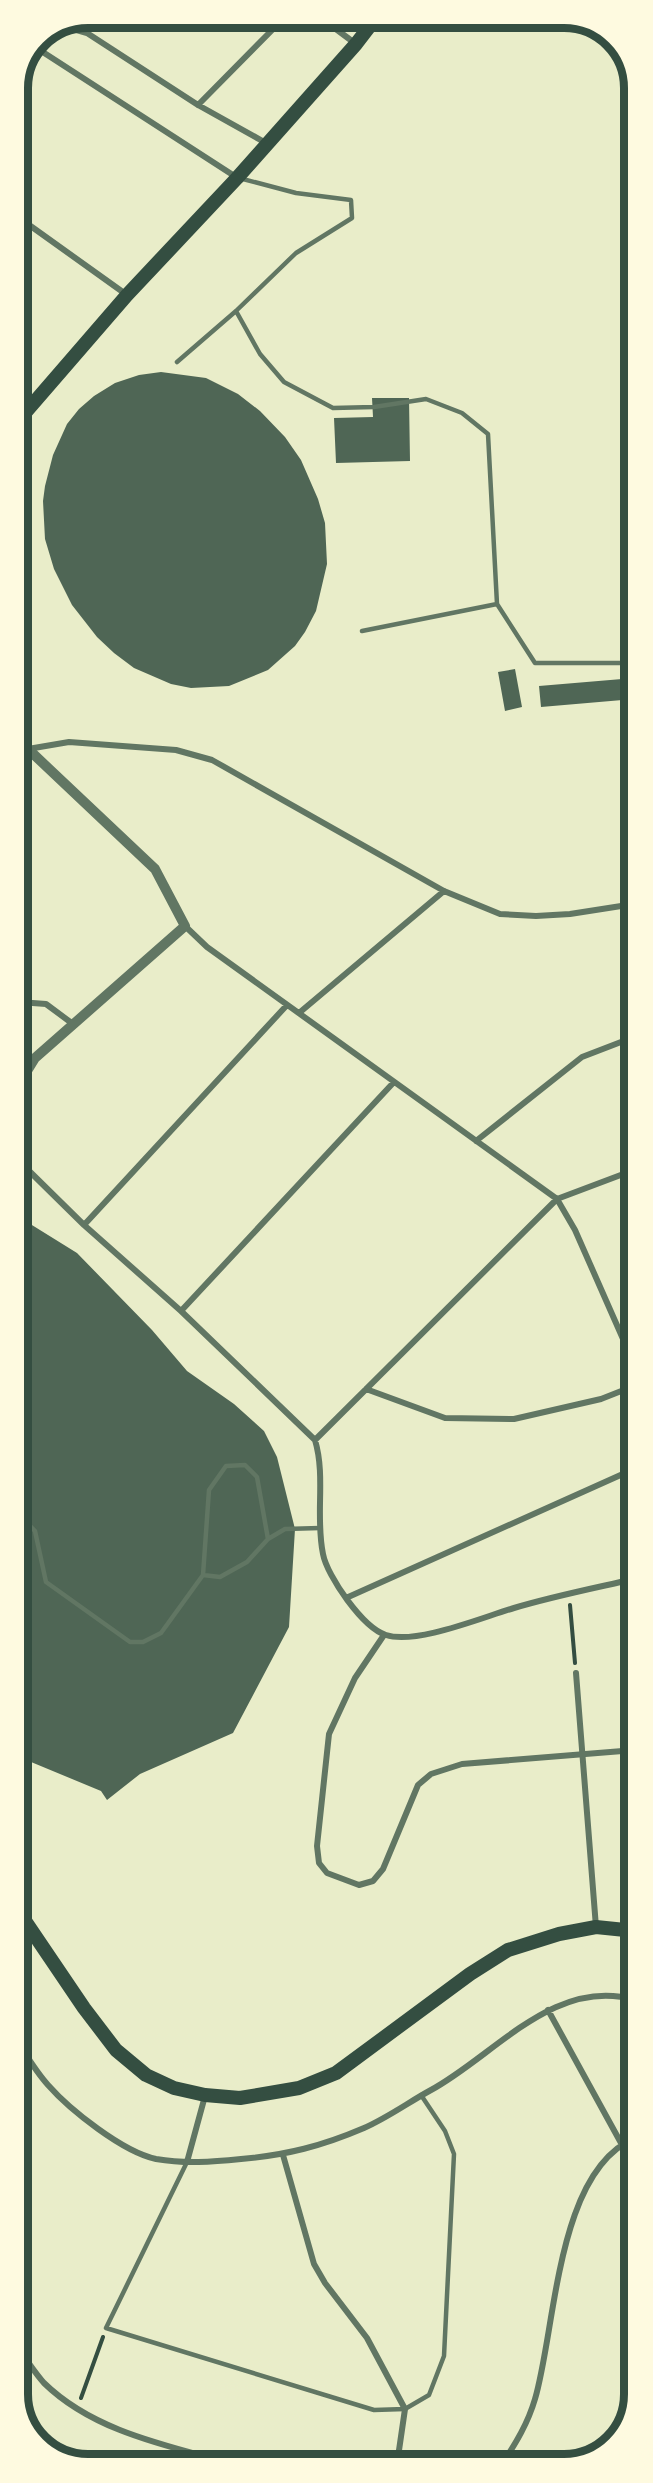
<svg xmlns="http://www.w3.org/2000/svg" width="653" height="2483" viewBox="0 0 653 2483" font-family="'Open Sans',sans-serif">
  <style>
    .building { fill: #4f6655 }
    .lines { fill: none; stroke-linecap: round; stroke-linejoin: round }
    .path { stroke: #344e41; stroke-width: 4 }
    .service { stroke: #617663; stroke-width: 4.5 }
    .minor { stroke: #617663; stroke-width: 6 }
    .tertiary { stroke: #617663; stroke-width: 10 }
    .primary { stroke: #344e41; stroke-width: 14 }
    .rim { fill: none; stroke: #344e41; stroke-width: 8 }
  </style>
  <rect width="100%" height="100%" fill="#e9edc9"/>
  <!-- building -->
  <path class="building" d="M161,372L206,378L238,394L260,411L285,437L301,460L318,499L325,523L327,564L316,611L305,632L295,646L268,670L229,686L191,688L171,684L134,668L114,653L97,637L72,605L54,569L45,539L43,501L45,486L53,455L67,424L79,409L94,396L115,383L139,375Z
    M372,398H409L410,461L336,463L334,418L373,417Z
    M515,669L522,707L505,711L498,672Z
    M634,678V699L541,707L539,686Z
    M19,1217L77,1253L152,1330L187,1371L234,1404L264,1431L277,1457L295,1529L289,1627L233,1733L140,1774L107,1800L101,1791L19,1757Z"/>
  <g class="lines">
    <!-- path -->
    <path class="path" d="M570,1605L575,1663
      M81,2398L103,2337"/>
    <!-- service -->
    <path class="service" d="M236,311L260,354L284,382L333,408L374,407L426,399L462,413L488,434L497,604L535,663H634
      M177,362L236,311L296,253L352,218L351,200L296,193L239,178
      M362,631L497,604
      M19,1515L35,1531L46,1582L130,1642H143L161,1633L203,1575L220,1577L247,1562L268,1539L285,1529L320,1528
      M203,1575L209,1490L226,1466L245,1465L257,1477L268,1539
      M187,2162L106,2328L374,2410L405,2409L429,2395L444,2356L454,2154L445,2131L421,2095"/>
    <!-- minor -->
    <path class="minor" d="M321,18L356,44
      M66,27L87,33L198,105L266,143
      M35,47L236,177
      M198,105L284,18
      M18,217L127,295
      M18,816L28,749L69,742L176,750L212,760L444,891L500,914L536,916L570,914L634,904
      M185,926L207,947L557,1199L575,1230L627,1348L634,1352
      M19,1002L46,1004L73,1024
      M299,1013L444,891
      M476,1141L582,1057L634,1037
      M19,1161L84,1225L181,1311L315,1440C326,1477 315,1516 323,1554C327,1576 363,1628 386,1635C416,1645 483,1617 514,1608C554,1596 595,1588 634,1579
      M84,1225L287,1005
      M181,1311L394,1082
      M366,1389L445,1418L514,1419L601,1399L634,1386
      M315,1440L557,1199L634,1170
      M346,1598L634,1469
      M384,1635L355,1678L329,1734L317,1846L319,1863L327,1873L359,1885L373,1881L383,1869L418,1785L431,1774L462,1764L635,1750
      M576,1673L596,1927
      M548,2010L621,2143L635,2163
      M19,2044C28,2058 37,2073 48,2085C70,2110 123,2152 156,2159C185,2164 212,2162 241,2159C287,2155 322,2146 364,2128C387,2118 409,2102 431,2090C494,2056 555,1976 635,2000
      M283,2155L314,2264L325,2283L367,2338L405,2409L397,2464
      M187,2162L205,2096
      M630,2330L635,2327
      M19,2350C27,2360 35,2373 44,2383C94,2432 169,2446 233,2464
      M502,2464C516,2443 528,2423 535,2399C556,2328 556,2171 635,2138"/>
    <!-- tertiary -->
    <path class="tertiary" d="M18,746L28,749L155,869L185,926L35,1058L19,1084"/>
    <!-- primary -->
    <path class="primary" d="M18,421L127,295L237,178L356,44L376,18
      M19,1912L84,2008L116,2050L146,2075L174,2088L205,2095L240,2098L299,2088L336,2073L470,1974L508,1950L559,1934L596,1927L635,1931"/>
  </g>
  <!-- crop -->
  <path d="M0 0H653V2483H0ZM88 28H564A60 60 0 0 1 624 88V2394A60 60 0 0 1 564 2454H88A60 60 0 0 1 28 2394V88A60 60 0 0 1 88 28Z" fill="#fefae0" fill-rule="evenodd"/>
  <path class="rim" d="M88 28H564A60 60 0 0 1 624 88V2394A60 60 0 0 1 564 2454H88A60 60 0 0 1 28 2394V88A60 60 0 0 1 88 28Z"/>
</svg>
